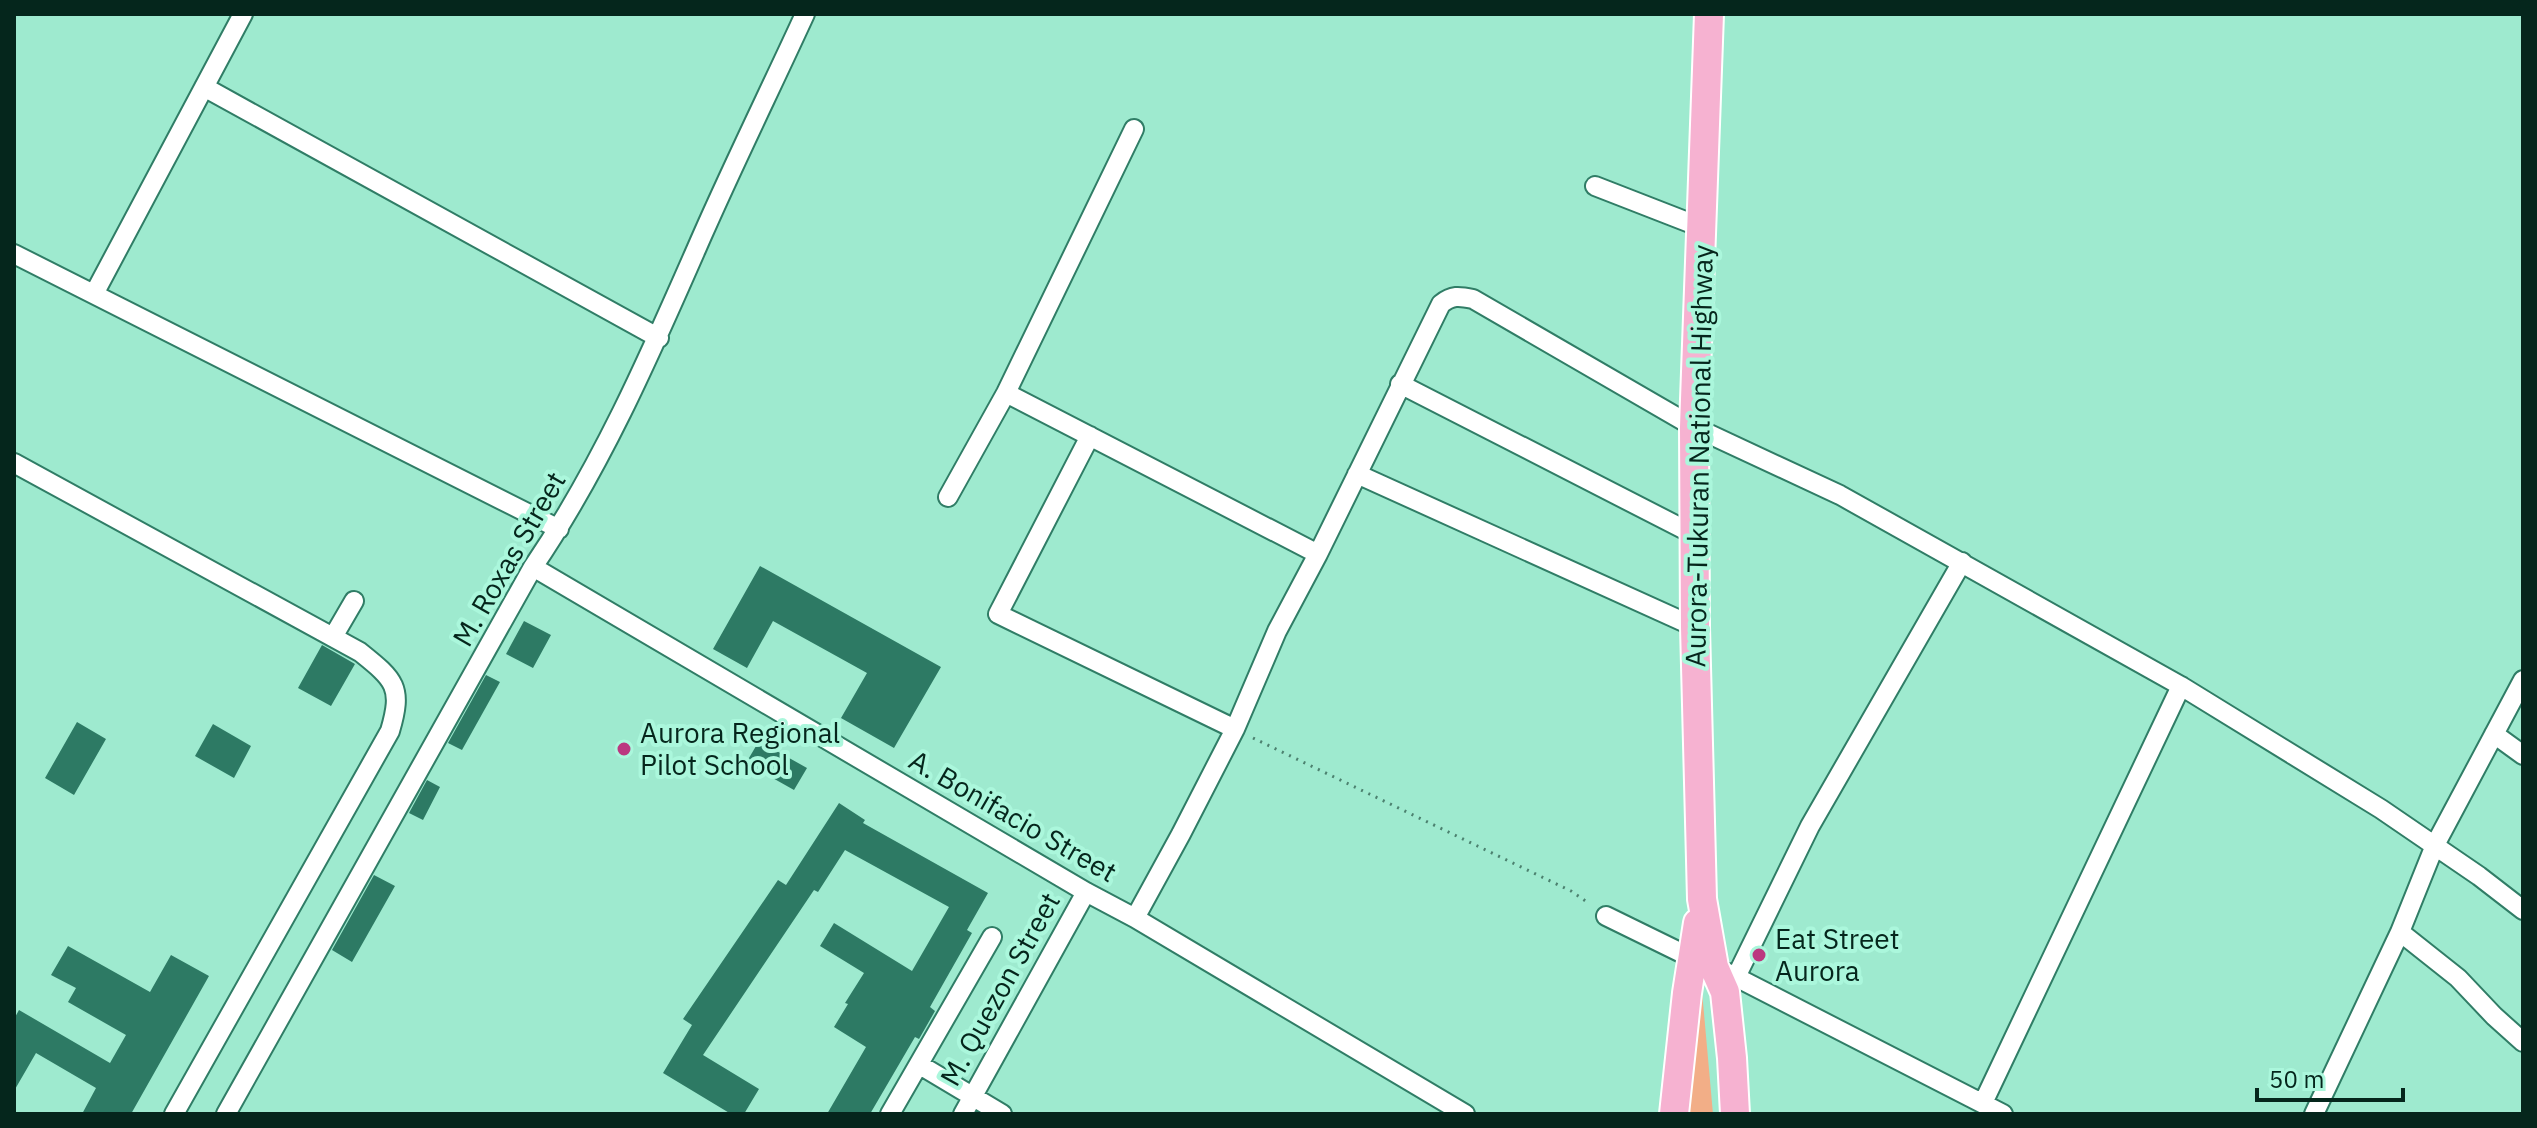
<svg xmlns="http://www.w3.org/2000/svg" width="2537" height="1128" viewBox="0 0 2537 1128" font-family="'IBM Plex Sans',sans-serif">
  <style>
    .green { fill: #f2ae87 }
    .building { fill: #2d7a64 }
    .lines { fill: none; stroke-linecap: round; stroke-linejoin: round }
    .minor-casing { stroke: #307d66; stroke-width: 22 }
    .highway-casing { stroke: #fff; stroke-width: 32 }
    .path { stroke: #4c816f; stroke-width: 3; stroke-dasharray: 2 6; stroke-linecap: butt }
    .minor { stroke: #fff; stroke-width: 18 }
    .highway { stroke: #f6b2d1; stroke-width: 28 }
    .poi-dot { fill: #bb3880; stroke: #abf7dc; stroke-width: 3 }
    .labels { text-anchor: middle; stroke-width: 8; stroke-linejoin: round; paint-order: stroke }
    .street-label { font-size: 28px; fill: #05261c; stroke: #abf7dc }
    .poi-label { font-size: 28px; fill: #05261c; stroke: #abf7dc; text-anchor: start }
  </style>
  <rect width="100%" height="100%" fill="#9eeacf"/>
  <!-- green -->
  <path class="green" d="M1701,980L1713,1114H1689Z"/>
  <!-- building -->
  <path class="building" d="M760,566L941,667L894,748L841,718L867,673L773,621L747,668L713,649Z
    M524,621L551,635L533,668L506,654Z
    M322,645L355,664L331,706L298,688Z
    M486,675L500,682L462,750L448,743Z
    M77,722L106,739L74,795L45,778Z
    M213,724L251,746L234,778L195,756Z
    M759,741L807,768L794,790L746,763Z
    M427,780L440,787L423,820L409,813Z
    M839,803L865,820L863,823L988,893L967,930L972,933L930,1007L935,1011L919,1039L915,1037L870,1114H827L866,1047L834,1027L848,1004L845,1003L864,973L820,946L834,923L912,971L949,907L845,850L818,892L814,890L703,1055L759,1089L744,1114H731L663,1073L692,1025L683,1019L778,880L786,885Z
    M374,875L395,886L352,962L332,950Z
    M68,946L150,992L171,955L209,976L131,1114H82L96,1088L36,1053L14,1091V1019L19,1010L110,1063L126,1035L68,1002L76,988L51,975Z"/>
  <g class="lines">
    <defs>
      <path id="minor" d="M204,87L659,338
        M1595,186L1703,228
        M14,254L559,529
        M94,294L243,14
        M1400,384L1693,534
        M1006,393L1318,554
        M1090,436L998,614L1235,729
        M14,463L360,652C395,680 403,687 390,731L174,1114
        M1357,474L1695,627
        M948,497L1006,393L1134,129
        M533,567L1086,892L1135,918L1465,1114
        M333,637L354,601
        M2494,734L2523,755
        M1606,916L1700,962
        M1135,918L1181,834L1235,729L1277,631L1318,554L1441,304C1452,295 1459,296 1473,299L1694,427L1840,495L2181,686L2381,809L2479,876L2523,910
        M2400,932L2458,978L2494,1016L2523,1042
        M1728,973L2003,1114
        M1736,977L1810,826L1962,562
        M920,1065L1002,1114
        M1983,1103L2181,686
        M226,1114L533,567C603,464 652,350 702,236C735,161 771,88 805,14
        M890,1114L992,937
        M963,1114L1086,892
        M2314,1114L2400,932L2435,845L2523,680"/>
      <path id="highway" d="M1709,14L1694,427L1695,627L1702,899L1714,967L1725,992L1732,1058L1735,1114
        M1674,1114L1687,993L1698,923"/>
    </defs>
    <!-- minor casing -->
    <use href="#minor" class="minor-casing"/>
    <!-- highway casing -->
    <use href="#highway" class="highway-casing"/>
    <!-- path -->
    <path class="path" d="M1253,738L1571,891L1590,904"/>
    <!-- minor -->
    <use href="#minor" class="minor"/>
    <!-- highway -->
    <use href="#highway" class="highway"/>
  </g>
  <!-- markers -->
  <g class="poi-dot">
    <circle cx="624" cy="749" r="8"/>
    <circle cx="1759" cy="955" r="8"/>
  </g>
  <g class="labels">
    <!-- street labels -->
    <g class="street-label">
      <text transform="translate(1699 456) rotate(-89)" y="10">Aurora-Tukuran National Highway</text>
      <text transform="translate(509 559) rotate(-60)" y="10">M. Roxas Street</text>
      <text transform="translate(1013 816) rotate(30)" y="10">A. Bonifacio Street</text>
      <text transform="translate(1000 989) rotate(-61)" y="10">M. Quezon Street</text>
    </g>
    <!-- poi labels -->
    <g class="poi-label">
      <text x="640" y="743">Aurora Regional<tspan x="640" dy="32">Pilot School</tspan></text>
      <text x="1775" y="949">Eat Street<tspan x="1775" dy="32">Aurora</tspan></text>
    </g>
  </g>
  <!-- border -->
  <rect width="2537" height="1128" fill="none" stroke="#05261c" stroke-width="32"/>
  <!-- scale -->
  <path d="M2257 1088v12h146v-12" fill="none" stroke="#05261c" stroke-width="4"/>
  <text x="2269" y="1088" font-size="24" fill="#05261c" stroke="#abf7dc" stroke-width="6" paint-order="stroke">50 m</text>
</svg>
